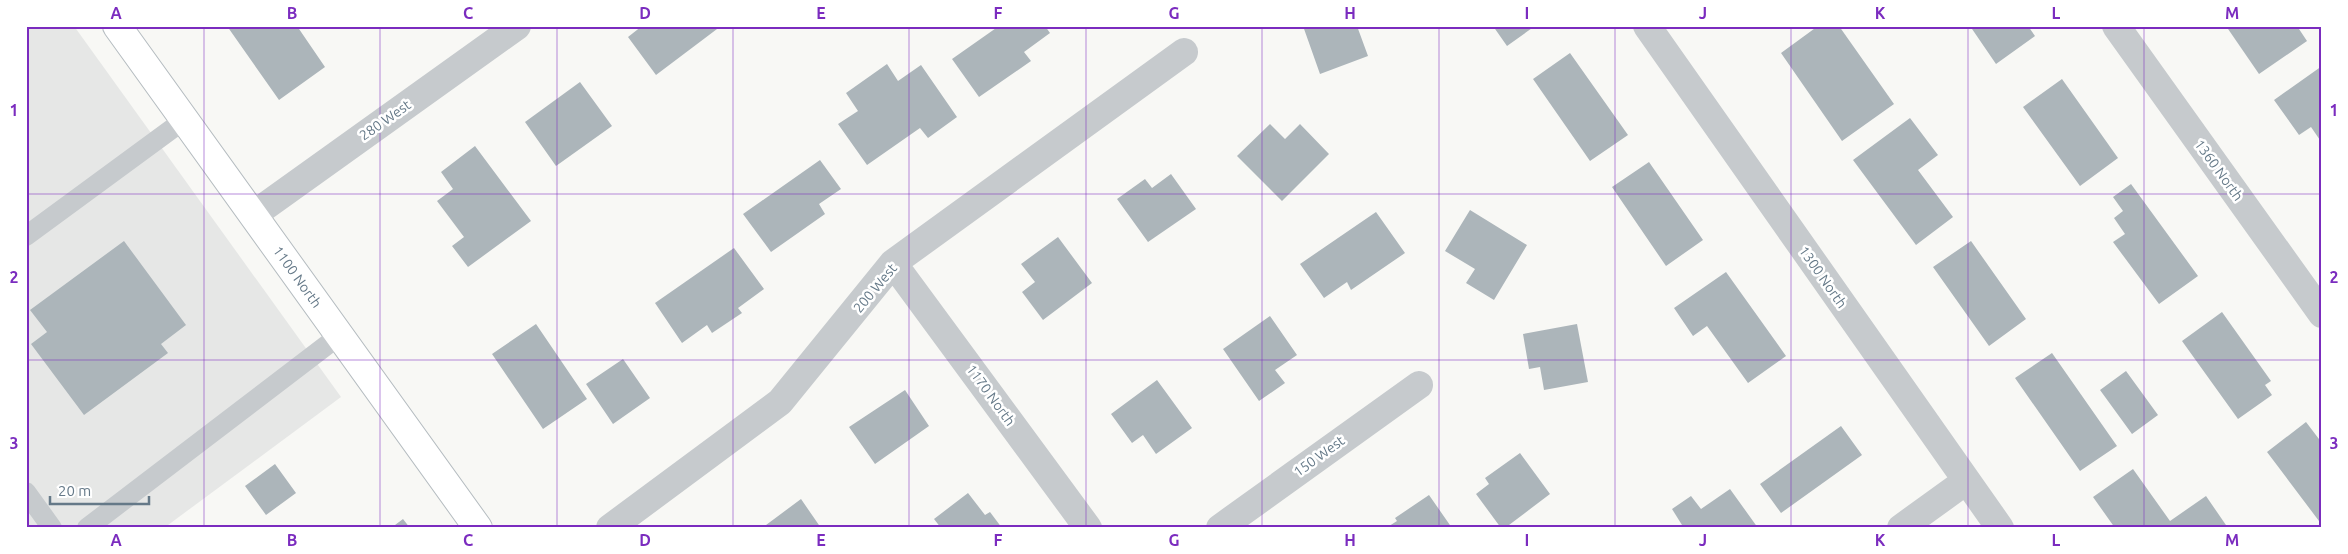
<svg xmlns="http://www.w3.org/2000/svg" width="2348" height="554" viewBox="0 0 2348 554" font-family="Ubuntu,sans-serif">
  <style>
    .built { fill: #e6e7e6 }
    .building { fill: #acb5ba }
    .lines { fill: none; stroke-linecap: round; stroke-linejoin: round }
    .secondary-casing { stroke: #b5bcc0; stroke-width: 30 }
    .lane { stroke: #c6cacd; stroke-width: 20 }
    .street { stroke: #c6cacd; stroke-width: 28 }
    .secondary { stroke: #fff; stroke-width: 28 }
    .grid { fill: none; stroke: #7b2cbf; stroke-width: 1; stroke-opacity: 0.55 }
    .labels { text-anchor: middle; stroke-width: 5; stroke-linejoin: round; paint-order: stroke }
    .street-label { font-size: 14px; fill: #657988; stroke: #fff }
    .neatline { fill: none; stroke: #7b2cbf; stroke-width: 2 }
    .grid-label { font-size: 16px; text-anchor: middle; font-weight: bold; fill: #7b2cbf }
  </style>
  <rect width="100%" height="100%" fill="#f8f8f5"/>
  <!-- built -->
  <path class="built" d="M26,26H74L341,397L164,528H26Z"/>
  <!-- building -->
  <path class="building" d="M227,26H297L325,67L279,100Z
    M642,26H721L656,75L628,37Z
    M999,26H1045L1050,33L1024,52L1031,61L979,97L952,59Z
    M1303,26H1357L1368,56L1320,74Z
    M1493,26H1535L1507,46Z
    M1818,26H1839L1894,104L1842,141L1781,53Z
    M1970,26H2028L2035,36L1996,64Z
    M2226,26H2297L2307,41L2259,74Z
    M1570,53L1628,135L1590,161L1533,79Z
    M887,64L898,81L921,65L957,117L928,138L920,128L867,165L838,124L858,111L846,93Z
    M2322,66V143L2311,127L2299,135L2274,100Z
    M2062,79L2118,158L2080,186L2023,107Z
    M580,82L612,126L556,166L525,122Z
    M1910,118L1938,155L1918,170L1953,217L1916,245L1853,160Z
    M1270,124L1285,139L1300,124L1329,154L1282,201L1237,156Z
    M475,146L531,221L468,267L452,246L464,237L437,201L453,189L441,172Z
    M820,160L841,189L819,204L825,214L771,252L743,214Z
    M1649,162L1703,240L1666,266L1612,187Z
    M1171,174L1196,209L1148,242L1117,199L1145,179L1152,188Z
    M2131,184L2198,276L2159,304L2113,242L2125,234L2114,218L2123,211L2113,197Z
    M1470,210L1527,245L1494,300L1466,283L1475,269L1445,251Z
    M1376,212L1405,253L1351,290L1347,282L1324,298L1300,264Z
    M1058,237L1092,283L1043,320L1022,292L1035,282L1021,264Z
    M124,241L186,325L161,344L168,353L84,415L31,344L47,332L30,310Z
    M1971,241L2026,319L1989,346L1933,267Z
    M734,248L764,289L738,308L742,313L712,333L707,325L682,343L655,303Z
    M1726,272L1786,356L1748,383L1707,326L1693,336L1674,308Z
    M2222,312L2271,381L2265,385L2272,395L2238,419L2182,341Z
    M1270,316L1297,355L1275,370L1285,383L1259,401L1223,349Z
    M536,324L587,399L543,429L492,354Z
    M1577,324L1588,382L1544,390L1540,367L1529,369L1523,334Z
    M2052,353L2117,446L2080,471L2015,378Z
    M623,359L650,398L613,424L586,384Z
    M2126,371L2158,415L2132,434L2100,390Z
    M1157,380L1192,428L1156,454L1143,435L1132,443L1111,414Z
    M905,390L929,426L875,464L849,427Z
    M2306,422L2322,443V525L2267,452Z
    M1841,426L1862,455L1781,513L1760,484Z
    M1520,453L1550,494L1505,528H1501L1476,494L1489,484L1485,478Z
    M275,464L296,493L266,515L245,486Z
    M2133,469L2170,521L2206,496L2228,528H2115L2093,497Z
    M1730,489L1758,528H1679L1682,525L1672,509L1691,496L1701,509Z
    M968,493L985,515L990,512L1002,528H941L934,519Z
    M1429,495L1452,528H1386L1397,521L1395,518Z
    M801,499L821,528H762Z
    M403,519L410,528H391Z"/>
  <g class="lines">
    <defs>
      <g id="secondary">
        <path id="s1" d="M117,26L478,528"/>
      </g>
    </defs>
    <!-- secondary casing -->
    <use href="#secondary" class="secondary-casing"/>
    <!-- lane -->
    <path class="lane" d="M26,236L184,120
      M26,492L52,528
      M87,528L340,335"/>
    <!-- street -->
    <path class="street" d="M1647,26L2000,528
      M2116,26L2322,314
      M253,215L517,26
      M893,263L1088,528
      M610,528L780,402L893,263L1184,52
      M1220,528L1419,385
      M1901,528L1966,481"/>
    <!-- secondary -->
    <use href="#secondary" class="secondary"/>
  </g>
  <!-- grid -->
  <path class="grid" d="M204,26V528M380,26V528M557,26V528M733,26V528M909,26V528M1086,26V528M1262,26V528M1439,26V528M1615,26V528M1791,26V528M1968,26V528M2144,26V528M26,194H2322M26,360H2322"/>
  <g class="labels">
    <!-- street labels -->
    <g class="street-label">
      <text transform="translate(385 120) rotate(-35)" y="5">280 West</text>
      <text transform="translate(2219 170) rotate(54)" y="5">1360 North</text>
      <text dy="5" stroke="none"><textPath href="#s1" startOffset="309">1100 North</textPath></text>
      <text transform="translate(1823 277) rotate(55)" y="5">1300 North</text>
      <text transform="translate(875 288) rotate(-50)" y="5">200 West</text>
      <text transform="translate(991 395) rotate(54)" y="5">1170 North</text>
      <text transform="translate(1319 456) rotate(-36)" y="5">150 West</text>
    </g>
  </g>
  <!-- border -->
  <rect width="2348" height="554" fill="none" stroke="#ffffff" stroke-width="55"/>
  <!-- scale -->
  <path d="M50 496v8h99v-8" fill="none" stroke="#657988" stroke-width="2.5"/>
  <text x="58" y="496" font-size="15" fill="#657988" stroke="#ffffff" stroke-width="4" paint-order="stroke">20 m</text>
  <rect x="28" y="28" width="2292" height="498" class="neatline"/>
  <g class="grid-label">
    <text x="116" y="19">A</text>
    <text x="292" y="19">B</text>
    <text x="468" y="19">C</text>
    <text x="645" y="19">D</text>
    <text x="821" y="19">E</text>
    <text x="998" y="19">F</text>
    <text x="1174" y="19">G</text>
    <text x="1350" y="19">H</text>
    <text x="1527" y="19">I</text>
    <text x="1703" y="19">J</text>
    <text x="1880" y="19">K</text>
    <text x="2056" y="19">L</text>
    <text x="2232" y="19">M</text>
    <text x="14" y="116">1</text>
    <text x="2334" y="116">1</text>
    <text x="14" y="283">2</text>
    <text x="2334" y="283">2</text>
    <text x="14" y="449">3</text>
    <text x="2334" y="449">3</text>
    <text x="116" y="546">A</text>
    <text x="292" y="546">B</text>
    <text x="468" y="546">C</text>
    <text x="645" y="546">D</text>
    <text x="821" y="546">E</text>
    <text x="998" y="546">F</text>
    <text x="1174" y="546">G</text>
    <text x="1350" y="546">H</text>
    <text x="1527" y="546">I</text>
    <text x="1703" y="546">J</text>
    <text x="1880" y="546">K</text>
    <text x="2056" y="546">L</text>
    <text x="2232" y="546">M</text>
  </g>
</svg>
